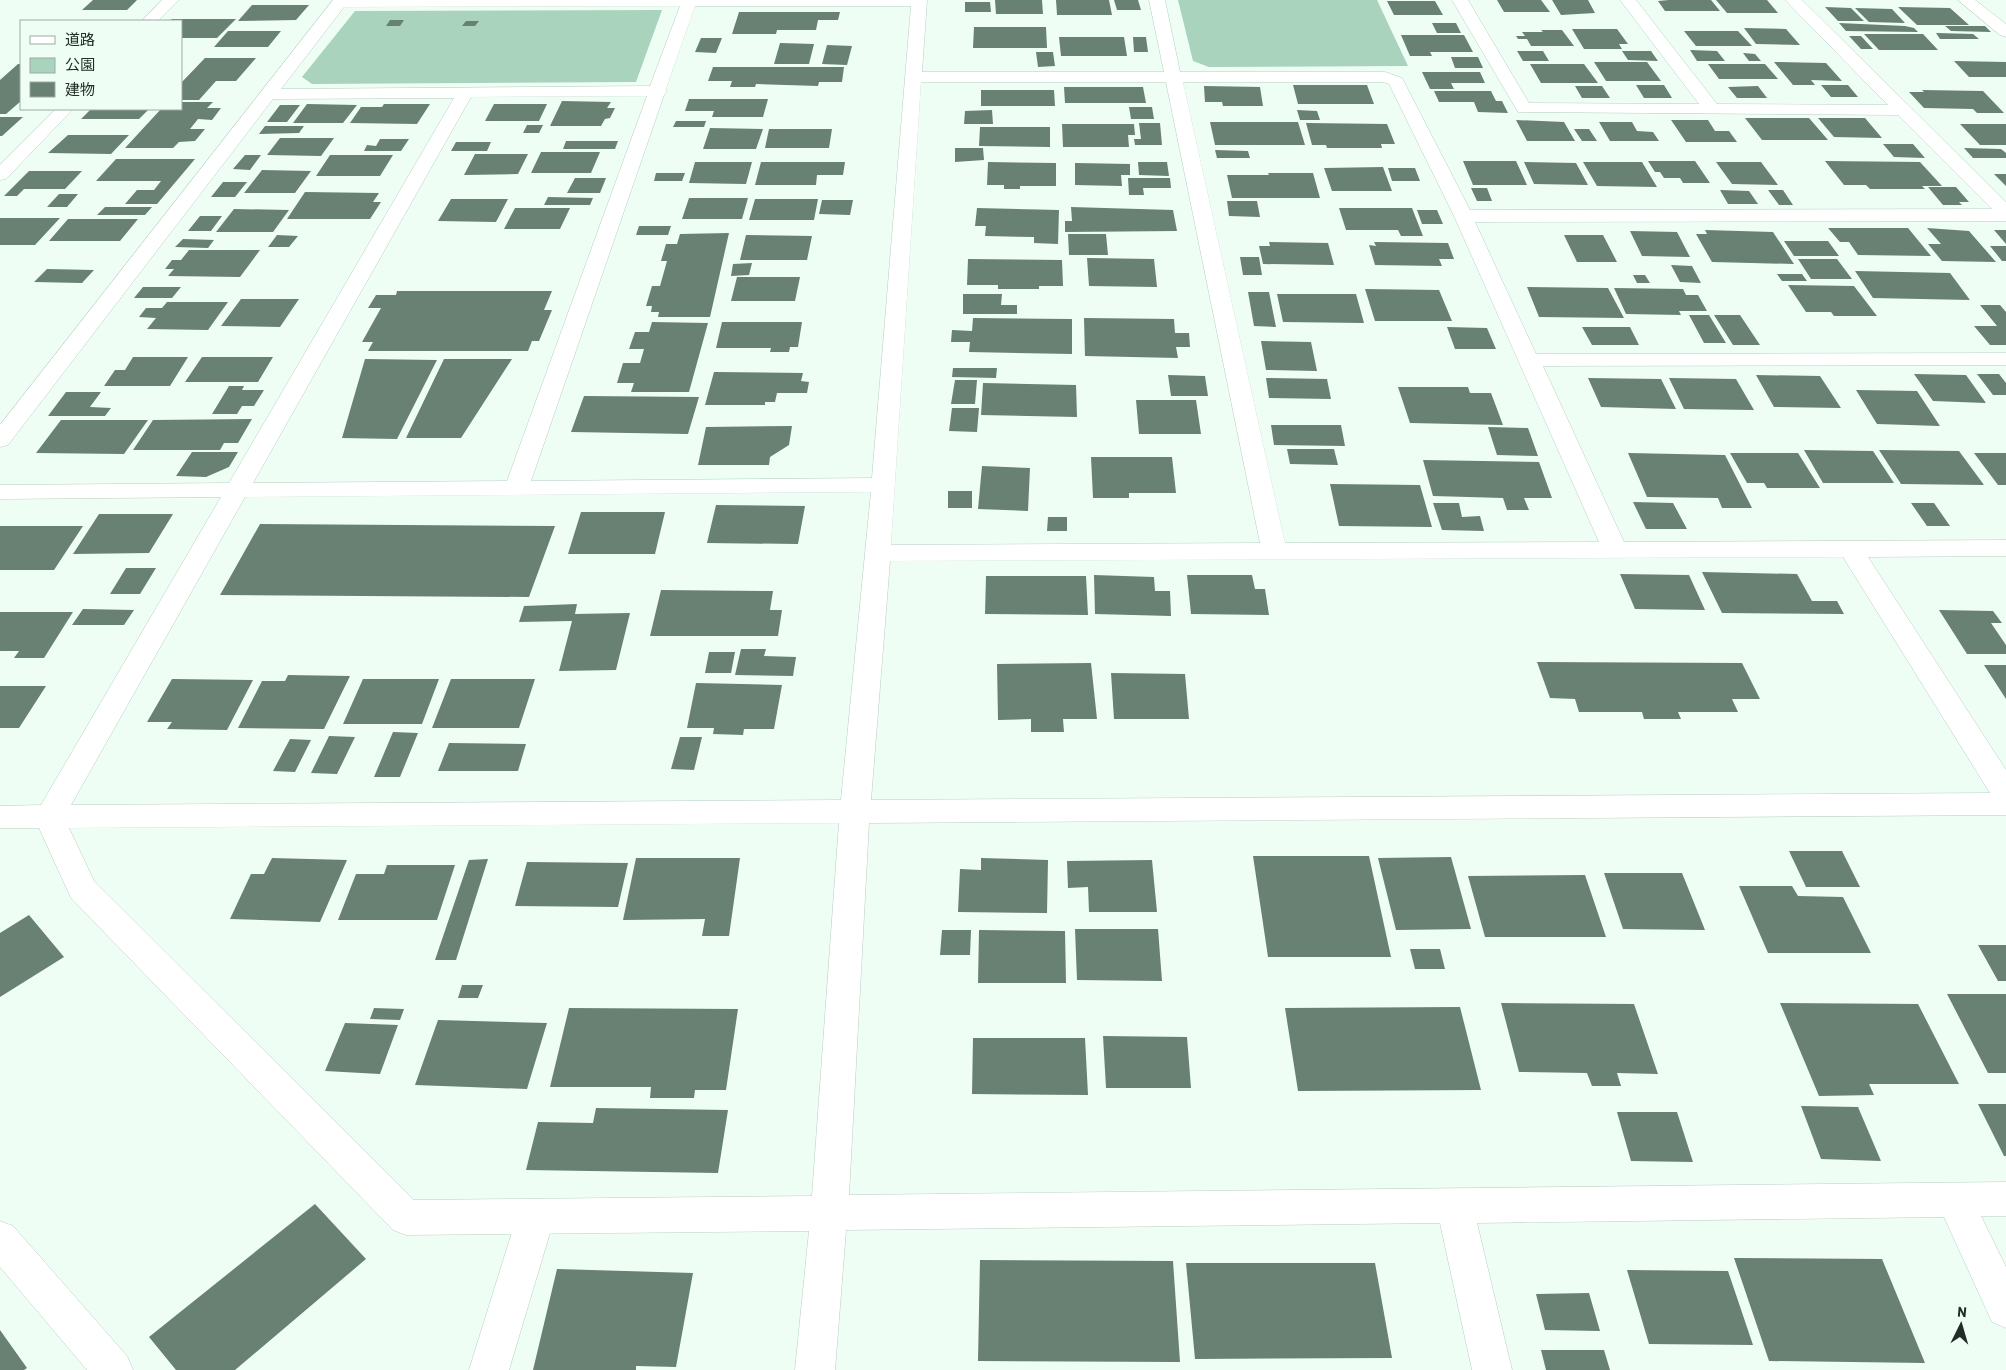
<svg xmlns="http://www.w3.org/2000/svg" width="2006" height="1370" viewBox="0 0 2006 1370" font-family="Barlow,'Noto Sans JP',sans-serif">
  <style>
    .green { fill: #a9d3bc }
    .building { fill: #688173 }
    .lines { fill: none; stroke-linecap: round; stroke-linejoin: round }
    .service-casing { stroke: #b6d0c2; stroke-width: 1 }
    .minor-casing { stroke: #b6d0c2; stroke-width: 1 }
    .service { fill: #fff; fill-rule: evenodd }
    .minor { fill: #fff; fill-rule: evenodd }
  </style>
  <rect width="100%" height="100%" fill="#eefef5"/>
  <!-- green -->
  <path class="green" d="M1178,0H1377L1408,66L1209,67L1193,61Z
    M662,10L636,82L312,84L302,77L355,11Z"/>
  <!-- building -->
  <path class="building" d="M93,0H137L127,10H82Z
    M995,0H1042L1043,14H996Z
    M1056,0H1109L1112,15H1057Z
    M1114,0H1138L1141,10H1117Z
    M1497,0H1541L1550,12H1504Z
    M1552,0H1588L1595,13L1561,15Z
    M1669,0H1711L1720,11H1665L1658,1Z
    M1716,0H1767L1778,13H1727Z
    M1387,1H1435L1443,15H1394Z
    M965,2H990L991,12H965Z
    M252,5H309L296,20L238,21Z
    M1825,7L1851,8L1864,21H1838Z
    M1898,7L1950,8L1969,25H1917Z
    M1855,8L1892,9L1905,23L1869,22Z
    M739,12H840L838,20H818L816,30H777L776,34H732Z
    M172,19H236L217,38H181V21H169Z
    M390,20H404L400,26H386Z
    M466,21H479L475,26H462Z
    M1432,23H1456L1461,33H1437Z
    M1839,23L1905,26L1914,28L1918,32L1846,31Z
    M1945,26H1985L1991,32L1951,31Z
    M974,27H1046L1047,48H973Z
    M1744,28L1786,29L1800,45L1756,44Z
    M1572,29H1617L1628,44H1619L1622,49H1584Z
    M1541,30H1562L1574,46H1531L1527,39H1518L1516,36H1525L1522,32H1543Z
    M228,31H281L268,47H214Z
    M1684,31H1738L1752,46H1696Z
    M1936,33L1973,34L1979,39H1940Z
    M1864,34H1923L1938,50H1879Z
    M1401,35H1464L1473,52H1430L1432,56H1410Z
    M1849,36H1861L1873,49H1861Z
    M1059,37H1124L1127,56H1061Z
    M1133,37H1146L1148,52H1134Z
    M701,38H722L716,53L695,52Z
    M780,43L814,44L809,64H774Z
    M827,45L852,46L847,65L822,64Z
    M1690,50L1717,51L1725,61H1697Z
    M1517,51H1543L1549,61H1523Z
    M1622,51H1651L1658,61L1628,60Z
    M1036,52H1053L1055,66L1038,67Z
    M1743,53L1755,54L1761,61H1749Z
    M1451,57H1478L1483,68H1455Z
    M205,58H256L236,81H216L199,100H181V83Z
    M1954,61L2006,62V77H1969Z
    M1594,62H1647L1661,81H1606Z
    M1774,62L1826,63L1842,81L1811,80L1815,85H1793Z
    M18,64H21V101L6,114H0V80Z
    M1530,64H1584L1598,83H1541Z
    M1708,64H1765L1778,79H1719Z
    M713,67H844L842,82H819L818,86L756,84L755,87H730L732,81H708Z
    M1422,72H1480L1485,83H1451L1454,89H1430Z
    M1293,85H1367L1374,104H1298Z
    M1636,85H1664L1672,98H1644Z
    M1821,85H1848L1858,97H1831Z
    M1204,86L1260,87L1263,106H1223L1222,102H1205Z
    M1575,86H1602L1610,98H1582Z
    M1758,86L1767,98H1737L1728,87Z
    M1064,87H1143L1146,103H1065Z
    M981,90H1054L1055,106H981Z
    M1922,90L1983,91L2004,113H1977L1973,109L1924,108L1909,92H1924Z
    M1434,91H1491L1496,101H1502L1508,113L1478,112L1474,102H1439Z
    M689,99H768L763,117H712L714,111H685Z
    M562,101L611,102L607,108H615L610,118L605,119L601,126H550Z
    M181,102H213L207,108H221L212,120L198,119L190,129H205L195,141L179,142L173,148H125L161,109H181Z
    M307,104L357,105L343,123H293Z
    M384,104H430L417,124L350,123L361,107H382Z
    M494,104H547L539,121H485Z
    M280,105H300L287,122H267Z
    M1129,107H1152L1154,119H1131Z
    M91,109H149L139,119H81Z
    M992,110L993,124H964L965,111Z
    M1297,110L1317,111L1320,120H1300Z
    M0,117H23L2,136H0Z
    M1745,118H1809L1828,140H1762Z
    M1818,118H1865L1882,138L1834,137Z
    M1516,120L1564,122L1575,141H1527Z
    M1671,120H1708L1715,131H1729L1737,142H1686Z
    M676,121H706L704,127H673Z
    M1210,122H1298L1305,145H1215Z
    M1599,122H1632L1637,131L1653,132L1659,141H1610Z
    M1139,123H1160L1162,145H1135L1134,139H1141Z
    M1306,123L1387,124L1395,144H1381L1382,148H1327L1326,145H1312Z
    M1062,124H1134L1135,135H1128L1129,147H1063Z
    M1960,124H2006V145H1980Z
    M527,125H543L539,133H523Z
    M265,126H304L299,133L259,134Z
    M980,127H1050V147L979,146Z
    M710,128L763,129L756,149H703Z
    M769,129H832L829,148H765Z
    M1574,129H1589L1597,141H1582Z
    M68,135H129L111,154L48,153Z
    M280,138H334L321,156L267,155Z
    M380,139H409L401,151H364L367,145L376,146Z
    M566,141H618L615,149H563Z
    M456,142H491L487,151H451Z
    M1883,144H1913L1925,158L1894,157Z
    M955,148H983L984,160L955,162Z
    M1964,148L2001,149L2006,153V158H1973Z
    M1215,150L1248,151L1250,158H1217Z
    M541,152H600L591,173H531Z
    M475,154H528L518,174L464,175Z
    M245,155H261L250,170L233,169Z
    M330,155H393L380,176H316Z
    M116,159H195L157,204H125L137,190H154L161,181H96Z
    M1463,161H1516L1527,185H1473Z
    M1648,161H1695L1710,183H1683L1680,178H1664L1660,172H1655Z
    M1825,161L1920,162L1942,186H1922L1925,189H1870L1866,185H1844Z
    M695,162H752L746,184L689,183Z
    M761,162H845L843,175H817L816,185H755Z
    M988,162L1056,163V186H1020V189H1004V185H987Z
    M1138,162H1167L1169,176L1139,175Z
    M1524,162L1576,163L1588,185L1534,184Z
    M1583,162H1642L1657,187L1597,186Z
    M1716,162H1761L1778,185L1732,184Z
    M1075,163L1130,164V175H1121L1122,186L1075,185Z
    M1383,167L1392,191H1332L1324,168Z
    M1388,168H1415L1420,181H1392Z
    M262,170L311,171L295,193H244Z
    M29,171H82L65,189H24L17,196H4Z
    M656,173H685L682,181H654Z
    M1268,173H1313L1320,198H1232L1227,175H1269Z
    M1994,174H2006V186Z
    M575,178H606L600,193H567Z
    M1128,178H1170L1171,188H1143L1144,195H1129Z
    M223,182H247L235,197H211Z
    M1928,187H1956L1969,202H1959L1962,205H1943Z
    M1471,188H1487L1492,201H1477Z
    M1720,190L1749,191L1758,204H1728Z
    M1768,190H1783L1793,205H1779Z
    M305,192L379,193L373,202H381L370,219H287Z
    M59,194H78L67,207H47Z
    M548,197L593,198L590,205H544Z
    M689,198H748L742,219H682Z
    M451,199H508L496,222L438,221Z
    M755,199H818L814,220H749Z
    M822,200H853L850,215L819,214Z
    M1227,201H1257L1260,217L1229,216Z
    M105,207H152L145,215H97Z
    M1071,207L1173,210L1177,231L1065,232V221H1072Z
    M515,208H570L560,229H504Z
    M977,208L1059,210L1058,244L1034,243V237L985,236L986,226H975Z
    M1339,208H1412L1423,236H1401L1398,230H1346Z
    M234,209L289,210L273,232H216Z
    M1417,210H1437L1443,224H1422Z
    M200,216H222L211,231H188Z
    M0,218H60L35,245H0Z
    M68,219H138L120,241H49Z
    M639,226H671L668,235H636Z
    M1828,228H1908L1931,256L1858,255L1849,242H1840Z
    M1927,228L1969,231L1996,262L1942,261L1928,244H1941Z
    M1705,230L1773,232L1794,264L1712,262L1696,234H1707Z
    M1994,230H2006V244Z
    M1630,231L1677,232L1690,257L1642,256Z
    M729,233L710,317H658L659,312H651L652,306H646L652,286H660L667,261H661L666,244H677L680,234Z
    M1068,234H1106L1108,255H1069Z
    M277,235L298,236L289,247H268Z
    M746,235L812,236L807,260H740Z
    M1564,235H1603L1617,262H1577Z
    M183,239L214,240L208,248L175,247Z
    M1784,241H1828L1839,256H1794Z
    M1269,242L1328,243L1334,265L1263,264L1259,246H1270Z
    M1374,242L1448,243L1454,259H1439L1442,266L1375,265L1369,245L1376,246Z
    M1990,246H2006V261H2002Z
    M189,250H260L240,277L168,276L174,269H165L172,260H181Z
    M1240,257H1259L1262,275H1243Z
    M1087,258L1154,259L1157,287L1089,286Z
    M968,259L1062,260L1063,286H1039V289H998V285H967Z
    M1798,259H1837L1852,279H1811Z
    M752,263L749,275L731,276L733,264Z
    M1671,265L1692,266L1701,283L1680,282Z
    M47,269L94,270L82,283L34,282Z
    M1855,271L1950,273L1970,300L1873,298Z
    M1777,274H1802L1807,281H1782Z
    M1633,275H1645L1650,283H1637Z
    M737,277H800L795,301H731Z
    M1788,285L1854,286L1877,316H1834L1831,312H1806Z
    M143,287H181L172,298H134Z
    M1527,287L1608,288L1624,318L1539,317Z
    M1614,288L1683,289L1686,295H1698L1707,311H1679L1681,315L1626,314Z
    M1365,289L1439,290L1452,321H1375Z
    M397,291H552L544,310H552L539,341H532L528,351H368L373,342H362L381,308H368L376,295H396Z
    M1248,292H1269L1276,327L1254,326Z
    M963,294H1002L1001,305H1017V314H963Z
    M1277,294H1356L1364,323L1283,322Z
    M241,299H299L280,327L221,326Z
    M167,302H228L208,330L147,329L156,318L139,317L146,308H162Z
    M1980,305H2000L2006,312V345H1990L1974,326H1997Z
    M1689,315H1709L1726,343H1704Z
    M1714,315H1740L1760,345H1733Z
    M973,318L1072,319V354L969,352L970,342H951L952,330L972,331Z
    M1084,318L1174,319L1175,333H1189L1190,347H1176L1178,358L1085,356Z
    M652,322L708,323L689,392H631L634,383H617L623,363H640L644,349H629L635,332H649Z
    M722,322H802L798,347H790L789,352H770L771,348H716Z
    M1447,327L1487,328L1496,349H1455Z
    M1582,327H1630L1639,345H1592Z
    M1261,341L1311,342L1317,371L1266,370Z
    M133,357H188L170,386H104L115,370H125Z
    M202,357H273L258,382H185Z
    M365,359L437,360L397,439L342,438Z
    M444,359H512L461,438H406Z
    M953,368H997L996,378L952,377Z
    M714,372L803,373L801,381L809,382L807,393H777L775,402H765V405H705Z
    M1914,374L1966,375L1986,403L1933,401Z
    M1977,374H1999L2006,383V395H1993Z
    M1168,375L1205,376L1208,396H1171Z
    M1756,375L1820,376L1841,408L1774,407Z
    M1266,378L1327,379L1331,399L1269,398Z
    M1588,378L1661,379L1676,409L1601,407Z
    M1669,378L1736,379L1754,410L1684,409Z
    M955,380H977L975,404H951Z
    M983,383L1076,385L1077,417L981,415Z
    M229,386H244L242,390H264L254,406H242L237,414H212Z
    M1398,387H1468L1470,393H1491L1503,425L1410,423Z
    M1856,390L1917,391L1940,426L1877,424Z
    M66,392H101L90,407L111,408L105,416H48Z
    M584,396L699,397L688,434L571,432Z
    M1136,400H1196L1201,434H1139Z
    M952,408H979L977,432L949,431Z
    M252,419L238,443H224L220,450H133L153,420Z
    M61,420H148L124,454L36,453Z
    M1271,425H1341L1345,446L1274,445Z
    M792,426L789,445L770,457L769,465H698L706,427Z
    M1488,427L1528,428L1538,456L1497,455Z
    M1287,449H1334L1338,465L1290,464Z
    M1804,450L1873,451L1894,483H1823Z
    M1879,450L1959,451L1984,485L1901,484Z
    M192,452H238L229,467L206,477L176,476Z
    M1628,453L1725,455L1752,508H1722L1718,498L1647,497Z
    M1730,453H1798L1820,488H1767L1764,483H1747Z
    M1974,453H2006V485H1998Z
    M1091,457H1172L1176,493H1129V498H1093Z
    M1423,460L1539,462L1552,498H1524L1529,510H1507L1503,498L1433,496Z
    M982,466L1030,468L1028,511L978,509Z
    M1330,484L1420,485L1432,527L1339,526Z
    M948,491H972V508H948Z
    M1633,502L1673,503L1687,529H1646Z
    M1433,503H1459L1462,517L1480,516L1484,531L1442,530Z
    M1911,503H1934L1950,526H1927Z
    M716,505L805,506L798,544L707,543Z
    M581,512H665L655,554H568Z
    M99,514H173L149,553L73,554Z
    M1048,517H1067V531H1047Z
    M260,524L555,526L529,597L220,595Z
    M0,526H83L54,570H0Z
    M126,568H156L140,594H110Z
    M1702,572L1797,574L1812,601H1837L1844,614L1722,613Z
    M1620,574L1689,575L1705,610L1635,609Z
    M1094,575L1154,577L1155,591H1170L1171,616L1095,614Z
    M1187,575H1252L1255,589H1265L1269,615L1191,614Z
    M986,576H1086L1088,615L985,614Z
    M661,590L773,591L770,610H782L778,636H650Z
    M577,604L575,614L630,613L616,670L559,671L572,621L519,622L524,606Z
    M83,609L134,610L124,625H72Z
    M1939,610L1993,611L2002,623H1991L2006,645V654H1967Z
    M0,612H73L44,658H14L19,651H0Z
    M741,649H766L764,656L796,657L793,676L735,675Z
    M709,652H735L731,673H705Z
    M1537,662L1742,663L1760,699H1732L1738,712H1678L1681,719H1644L1642,712H1579L1575,699L1550,698Z
    M1091,663L1097,719H1063L1064,732H1031V719L998,720L997,664Z
    M1984,665H2006V699Z
    M1111,673L1185,674L1189,719H1114Z
    M288,675L350,676L324,729L238,728L262,681H285Z
    M172,679L253,680L227,730L167,729L172,722H147Z
    M363,679H439L422,724H343Z
    M451,679H535L519,728H432Z
    M696,683L782,685L774,729H744L743,735L713,734L714,728H687Z
    M0,686H46L19,728H0Z
    M393,732L418,733L400,777H374Z
    M329,736L355,737L337,774L311,773Z
    M680,737H702L694,770L671,769Z
    M290,739L311,740L295,772L273,771Z
    M449,743L526,744L518,771H438Z
    M1789,851H1842L1860,887H1806Z
    M1253,856H1369L1391,957H1268Z
    M1451,857L1471,929L1396,930L1378,858Z
    M272,858L347,860L320,922L230,919L251,874H264Z
    M636,858H740L729,936H702L705,919L623,920Z
    M981,858L1048,860L1047,913L958,912L960,869L981,870Z
    M488,859L456,960H435L469,860Z
    M1152,860L1157,912H1089L1088,887L1068,888L1067,861Z
    M527,862L628,863L618,907L515,906Z
    M387,865H455L437,920H338L356,874H384Z
    M1604,873H1682L1705,930L1623,929Z
    M1585,875L1606,937H1485L1468,876Z
    M1739,886H1792L1798,896L1843,897L1871,953H1768Z
    M29,915L64,957L0,997V933Z
    M1075,929H1158L1162,981L1077,980Z
    M942,930H971L970,955H940Z
    M979,930L1065,931L1066,983H978Z
    M1978,945H2006V981H1998Z
    M1410,949H1440L1445,969H1415Z
    M462,985H483L478,998H458Z
    M1947,994H2006V1073H1988Z
    M1501,1003L1634,1004L1658,1074L1617,1073L1621,1086H1592L1587,1073L1519,1072Z
    M1780,1003L1918,1004L1959,1084H1869L1874,1095L1819,1096Z
    M1460,1007L1481,1090L1298,1091L1285,1008Z
    M374,1008L404,1009L400,1020L370,1019Z
    M569,1008L738,1009L726,1090H695L694,1098H650L651,1087H550Z
    M438,1020L547,1023L527,1089L415,1085Z
    M345,1023L398,1025L380,1074L325,1071Z
    M1103,1036L1187,1037L1191,1088H1106Z
    M973,1038H1085L1088,1095L972,1094Z
    M1978,1104H2006V1156H2004Z
    M1801,1106L1858,1107L1881,1161L1821,1159Z
    M596,1108L728,1110L718,1173L526,1170L538,1122L593,1123Z
    M1617,1112H1677L1693,1162L1631,1161Z
    M315,1204L366,1259L235,1370H176L149,1337Z
    M1734,1258L1882,1259L1925,1363L1769,1361Z
    M980,1260L1173,1261L1180,1362L978,1361Z
    M1186,1263H1375L1392,1358L1195,1359Z
    M557,1269L693,1273L676,1367L636,1366V1370H533Z
    M1627,1270L1728,1271L1753,1345L1649,1344Z
    M1589,1293L1600,1331L1545,1330L1536,1294Z
    M0,1330L27,1368L24,1370H0Z
    M1541,1350H1604L1610,1370H1546Z"/>
  <g class="lines">
    <defs>
      <path id="service" d="M536,1199L549,1204L555,1216L509,1370H469L517,1216L523,1204Z
        M0,1221L13,1226L127,1356L133,1370H87L0,1267Z"/>
      <path id="minor" d="M162,0H179L158,21H142Z
        M333,0H927L922,72H1164L1149,0H1165L1180,72H1385L1402,78L1470,210L1992,209L1898,115L1518,112L1452,0H1468L1529,103L1699,104L1620,0H1636L1717,104L1888,105L1785,0H1802L2006,202V221L1475,222L1536,354L2006,353V365L1543,366L1624,542L2006,540V556L1868,557L2006,770V815L869,823L849,1195L2006,1182V1216H1981L2006,1267V1328L1992,1322L1944,1217L1477,1223L1512,1370H1472L1440,1223L846,1230L835,1370H795L809,1231L406,1235L393,1230L71,898L39,828H0V806L41,805L221,497L0,499V485L229,483L454,98L273,99L8,445L0,447V425ZM680,6L650,86L281,89L344,7ZM695,6H911L872,478L531,481L664,95L667,91L666,89ZM921,82H1166L1260,543L891,545ZM1183,82H1383L1389,84L1454,216L1599,542L1285,543ZM647,96L507,481L253,483L471,97ZM871,492L841,800L71,805L245,497ZM1843,557L1990,793L871,800L890,561ZM839,823L812,1196L414,1200L94,881L69,828Z
        M1958,0H1975L2006,24V37L2000,35Z
        M56,109H73L6,179L0,180V165Z"/>
    </defs>
    <!-- service casing -->
    <use href="#service" class="service-casing"/>
    <!-- minor casing -->
    <use href="#minor" class="minor-casing"/>
    <!-- service -->
    <use href="#service" class="service"/>
    <!-- minor -->
    <use href="#minor" class="minor"/>
  </g>
  <!-- legend -->
  <rect x="20" y="20" width="162" height="90" fill="#eefef5" stroke="#9caaa3"/>
  <rect x="30" y="36" width="25" height="8" fill="#ffffff" stroke="#9caaa3"/>
  <text x="65" y="45" font-size="15" fill="#222c27">道路</text>
  <rect x="30" y="58" width="25" height="15" fill="#a9d3bc" stroke="#9caaa3"/>
  <text x="65" y="70" font-size="15" fill="#222c27">公園</text>
  <rect x="30" y="82" width="25" height="15" fill="#688173" stroke="#9caaa3"/>
  <text x="65" y="95" font-size="15" fill="#222c27">建物</text>
  <!-- north arrow -->
  <g transform="translate(1961 1325) rotate(5)" stroke="#eefef5" stroke-width="4" paint-order="stroke">
  <path d="M0-4L9 19L0 12L-9 19Z" fill="#222c27"/>
  <text y="-8" font-size="14" font-weight="bold" text-anchor="middle" fill="#222c27">N</text>
  </g>
</svg>
